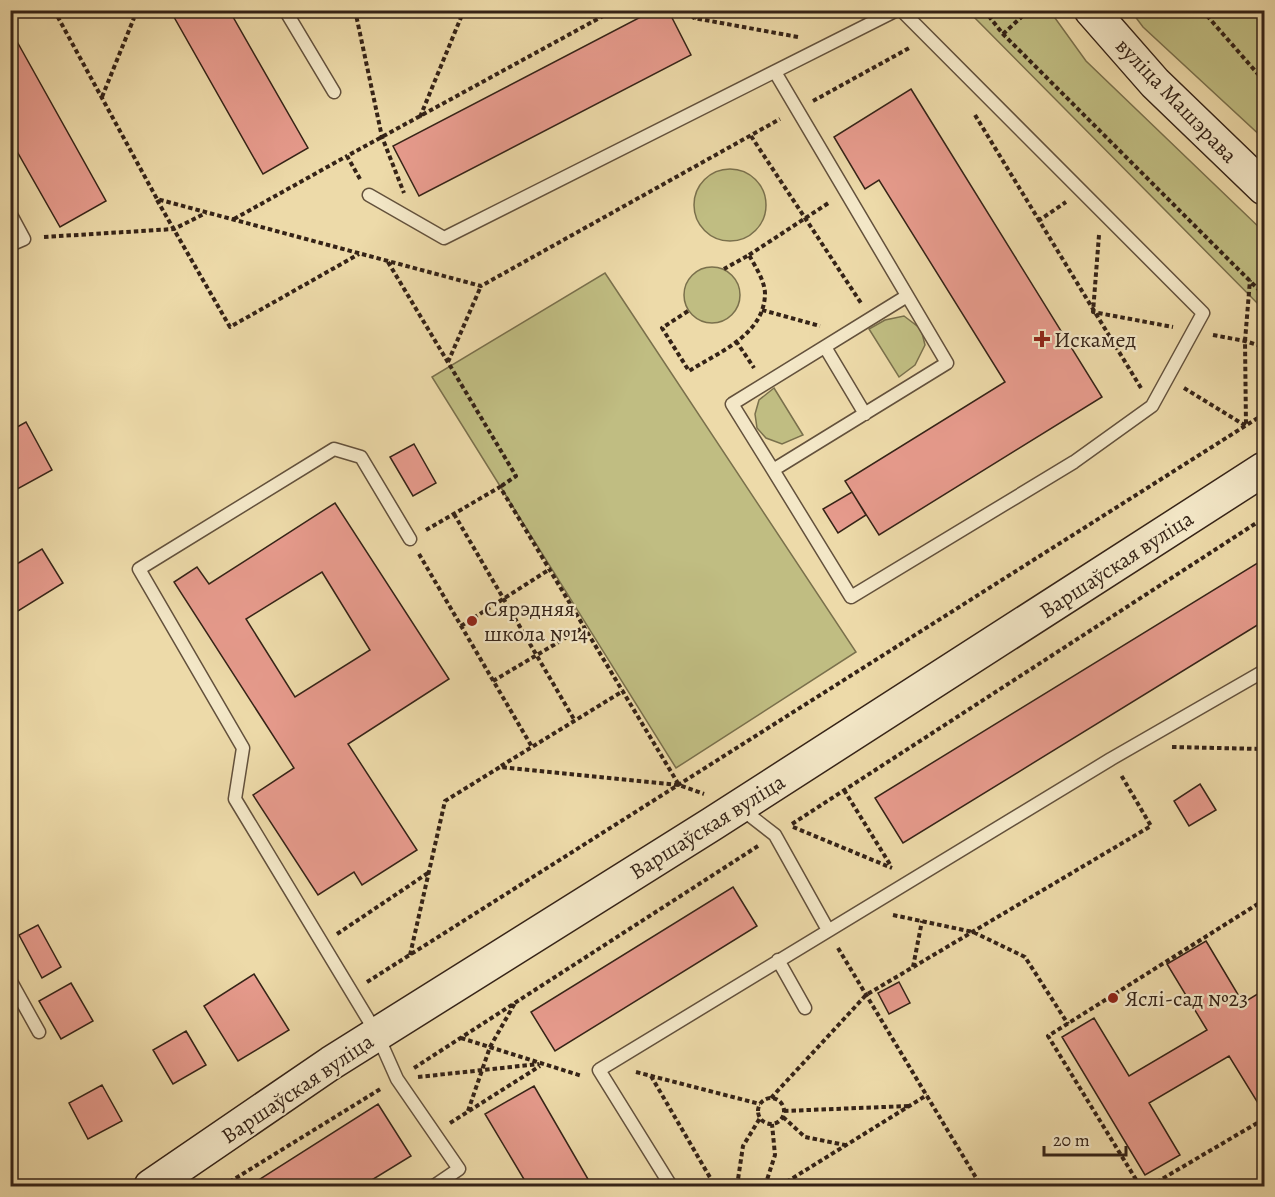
<svg xmlns="http://www.w3.org/2000/svg" width="1275" height="1197" viewBox="0 0 1275 1197" font-family="Alegreya,serif">
  <style>
    .green { fill: #c0bd82; stroke: #7a704c; stroke-width: 1.5 }
    .building { fill: #e79b8d; stroke: #352317; stroke-width: 1.5; fill-rule: evenodd }
    .lines { fill: none; stroke-linecap: round; stroke-linejoin: round }
    .lane-casing { stroke: #63513c; stroke-width: 15 }
    .secondary-casing { stroke: #352317; stroke-width: 36 }
    .path { stroke: #352317; stroke-width: 4; stroke-dasharray: 4.5 3; stroke-linecap: butt }
    .lane { stroke: #f3e7c7; stroke-width: 12 }
    .secondary { stroke: #f3e7c7; stroke-width: 33 }
    .poi-dot { fill: #8f2418; stroke: #f3e7c7; stroke-width: 2 }
    .labels { text-anchor: middle; stroke-width: 4.5; stroke-linejoin: round; paint-order: stroke }
    .street-label { font-size: 22px; fill: #352317; stroke: #f3e7c7 }
    .poi-label { font-size: 22px; fill: #352317; stroke: #f3e7c7; text-anchor: start }
  </style>
  <rect width="100%" height="100%" fill="#eddaa9"/>
  <filter id="stains"><feTurbulence type="fractalNoise" baseFrequency=".00333" numOctaves="4"/><feColorMatrix values="0 0 0 0 .2 0 0 0 0 .09 0 0 0 0 .02 0 0 0 .5 -.17"/></filter>
  <radialGradient id="worn" r=".72"><stop offset=".6" stop-color="#630" stop-opacity="0"/><stop offset="1" stop-color="#630" stop-opacity=".3"/></radialGradient>
  <!-- green -->
  <path class="green" d="M968,11H1050L1086,61L1264,232V310Z
    M1131,11H1264V139L1143,27Z
    M694 205a36 36 0 1 1 72 0a36 36 0 1 1-72 0Z
    M684 295a28 28 0 1 1 56 0a28 28 0 1 1-56 0Z
    M605,273L856,652L676,768L432,377Z
    M904,316L921,329L925,345L915,365L899,377L869,329L885,320Z
    M774,388L803,435L782,444L766,438L757,428L755,414L759,400Z"/>
  <!-- building -->
  <path class="building" d="M170,10H229L308,148L263,174Z
    M654,10H668L691,55L419,196L393,146Z
    M10,29L106,201L60,227L10,139Z
    M911,89L1102,397L879,535L845,481L1005,382L879,180L865,189L834,137Z
    M26,422L52,470L10,493V431Z
    M414,444L436,483L413,496L390,457Z
    M852,492L866,515L838,533L823,509Z
    M335,503L449,679L348,744L417,850L362,885L354,872L318,895L253,795L294,768L174,582L197,567L209,584ZM322,572L370,650L295,697L246,619Z
    M42,549L63,583L10,616V568Z
    M1264,559V621L903,843L875,798Z
    M1200,784L1216,810L1189,826L1174,801Z
    M733,887L757,926L555,1051L531,1012Z
    M38,925L61,967L42,978L19,935Z
    M1206,941L1243,1003L1264,990V1106L1261,1108L1229,1056L1149,1103L1180,1155L1145,1175L1062,1037L1094,1018L1129,1076L1207,1030L1167,964Z
    M254,974L289,1030L238,1061L204,1006Z
    M899,982L910,1003L889,1014L878,993Z
    M71,983L93,1021L61,1039L39,1001Z
    M186,1031L206,1065L173,1084L153,1050Z
    M102,1085L122,1121L88,1139L69,1103Z
    M534,1086L592,1186H528L485,1114Z
    M378,1104L411,1156L362,1186H249Z"/>
  <g class="lines">
    <defs>
      <path id="lane" d="M285,10L334,92
        M775,72L947,363L773,470L851,597L1074,462L1152,406L1203,313L901,10
        M369,195L444,238L897,10
        M10,213L24,239L10,245
        M825,347L865,414
        M773,470L732,404L907,296
        M410,539L361,457L334,449L139,569L243,748L235,799L377,1034L397,1079L459,1169L434,1186
        M739,807L775,835L828,930
        M778,960L805,1008
        M10,980L39,1032
        M671,1186L599,1070L1111,759L1264,671"/>
      <path id="secondary" d="M1091,10L1155,83L1264,188
        M151,1186L331,1063L712,824L1264,469"/>
    </defs>
    <!-- lane casing -->
    <use href="#lane" class="lane-casing"/>
    <!-- secondary casing -->
    <use href="#secondary" class="secondary-casing"/>
    <!-- path -->
    <path class="path" d="M54,10L157,199L481,286L780,119
      M355,10L382,137L404,193
      M686,10L694,18L798,37
      M984,10L1003,34L1264,295
      M1202,10L1264,81
      M694,18L706,10
      M1003,34L1029,10
      M102,97L134,18
      M813,101L911,47
      M975,115L1141,388
      M420,117L464,10
      M751,136L861,303
      M360,179L347,156L614,10
      M157,200L230,327L359,254
      M234,219L347,156
      M1038,221L1066,202
      M1099,235L1093,312L1173,327
      M44,237L174,229L206,213
      M749,255L830,202
      M388,262L516,476L500,487
      M762,310L820,326
      M688,311L662,328L689,371C719,352 764,335 765,294C765,281 755,266 749,255L724,269
      M1213,335L1245,341L1264,347
      M736,341L754,368
      M448,362L481,286
      M1184,388L1246,426L1245,341L1250,280
      M454,514L575,721
      M426,530L500,487L679,785
      M419,554L532,747
      M461,626L550,569
      M493,681L584,627
      M1172,747L1264,749
      M501,766L623,691
      M844,790L891,866
      M792,824L1264,518
      M793,827L892,868
      M893,915L973,932L1025,957L1068,1024
      M337,934L428,873
      M838,948L981,1186
      M410,955L445,801L500,767L679,785L704,794
      M913,967L922,921
      M367,982L1264,414
      M461,1038L582,1076
      M414,1068L758,846
      M636,1072L760,1104
      M651,1076L715,1186
      M418,1077L539,1064
      M771,1098L866,995L1151,826L1121,775
      M758 1111a13 13 0 1 1 26 0a13 13 0 1 1-26 0Z
      M468,1111L490,1047L515,1003
      M784,1111L909,1106
      M783,1117L805,1137L845,1145
      M450,1123L540,1066
      M223,1186L382,1088
      M737,1186L743,1146L760,1118
      M765,1186L775,1155L772,1124
      M780,1186L927,1095
      M1140,1186L1048,1036L1264,900
      M1150,1186L1264,1119"/>
    <!-- lane -->
    <use href="#lane" class="lane"/>
    <!-- secondary -->
    <use href="#secondary" class="secondary"/>
  </g>
  <!-- markers -->
  <g class="poi-dot">
    <path d="M1039 330h6v6h6v6h-6v6h-6v-6h-6v-6h6z"/>
    <circle cx="472" cy="621" r="6"/>
    <circle cx="1113" cy="998" r="6"/>
  </g>
  <g class="labels">
    <!-- street labels -->
    <g class="street-label">
      <text transform="translate(1177 100) rotate(46)" y="8">вуліца Машэрава</text>
      <text transform="translate(1116 564) rotate(-33)" y="8">Варшаўская вуліца</text>
      <text transform="translate(707 826) rotate(-32)" y="8">Варшаўская вуліца</text>
      <text transform="translate(297 1088) rotate(-34)" y="8">Варшаўская вуліца</text>
    </g>
    <!-- poi labels -->
    <g class="poi-label">
      <text x="1054" y="347">Искамед</text>
      <text x="484" y="616">Сярэдняя<tspan x="484" dy="25">школа №14</tspan></text>
      <text x="1125" y="1006">Яслі-сад №23</text>
    </g>
  </g>
  <!-- margin -->
  <rect width="1275" height="1197" fill="none" stroke="#eddaa9" stroke-width="36"/>
  <rect x="12" y="12" width="1251" height="1173" fill="none" stroke="#352317" stroke-width="3"/>
  <rect x="18" y="18" width="1239" height="1161" fill="none" stroke="#352317" stroke-width="1.5"/>
  <!-- scale -->
  <path d="M1044 1146v9h82v-9" fill="none" stroke="#352317" stroke-width="3"/>
  <text x="1053" y="1146" font-size="18" fill="#352317" stroke="#f3e7c7" stroke-width="4.5" paint-order="stroke">20 m</text>
  <rect width="100%" height="100%" filter="url(#stains)"/>
  <rect width="100%" height="100%" fill="url(#worn)"/>
</svg>
